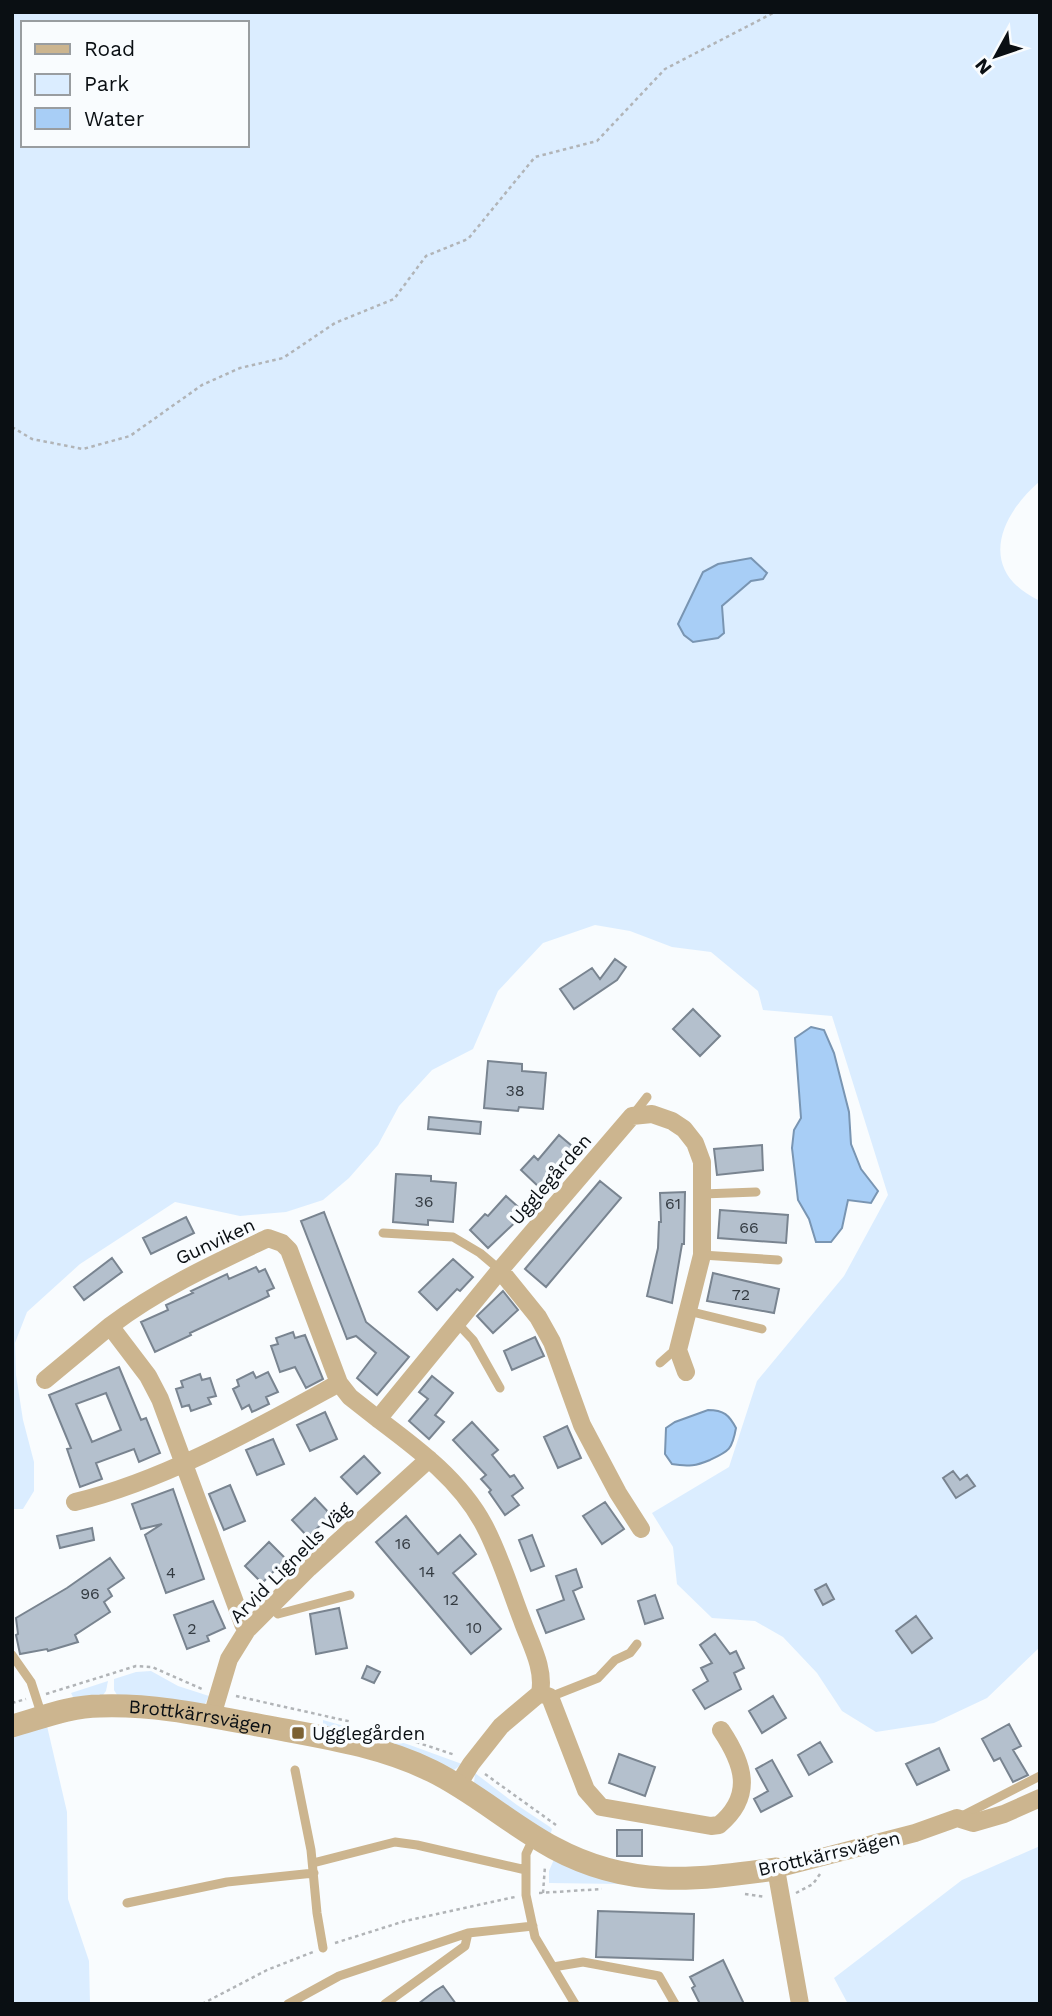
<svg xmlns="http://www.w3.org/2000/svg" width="1052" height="2016" viewBox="0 0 1052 2016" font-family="'Work Sans',sans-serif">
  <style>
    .green { fill: #dbedff; fill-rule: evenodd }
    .water { fill: #a8cef6; stroke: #7995b2; stroke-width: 2 }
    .building { fill: #b4c0cd; stroke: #798490; stroke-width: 2; fill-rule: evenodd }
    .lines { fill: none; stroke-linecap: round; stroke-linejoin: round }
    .path { stroke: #b1b4b7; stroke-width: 2.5; stroke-dasharray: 3.5 3.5; stroke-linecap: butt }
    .service { stroke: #ccb58f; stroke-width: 9 }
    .minor { stroke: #ccb58f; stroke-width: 18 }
    .tertiary { stroke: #ccb58f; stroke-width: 23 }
    .poi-dot { fill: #7b6133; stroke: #f9fcfe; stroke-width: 2.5 }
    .labels { text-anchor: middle; stroke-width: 7; stroke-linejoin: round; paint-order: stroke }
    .number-label { font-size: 16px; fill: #343b42 }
    .street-label { font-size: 19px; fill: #0a0f13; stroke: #f9fcfe }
    .poi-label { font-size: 19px; fill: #0a0f13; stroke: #f9fcfe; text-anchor: start }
  </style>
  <rect width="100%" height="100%" fill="#f9fcfe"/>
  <!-- green -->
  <path class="green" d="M12,12H1040V481C997,518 978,572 1040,601V1647L987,1698L934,1723L876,1732L842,1711L817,1673L783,1637L755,1621L712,1618L677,1584L673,1547L652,1513L729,1467L757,1381L844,1276L888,1195L832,1016L763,1010L758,991L711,952L672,947L630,931L595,925L543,943L498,991L473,1049L432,1070L399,1106L378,1145L349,1178L323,1200L286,1212L240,1216L175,1202L80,1264L27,1312L15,1343L16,1375L23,1420L34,1462V1491L23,1509H12ZM23,23H247V145H23ZM767,573L751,581L722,606L724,633L678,624L692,596Z
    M151,1671L178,1686L209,1696L205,1704L117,1695L114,1690V1679L136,1672Z
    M108,1681L106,1691L103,1695L74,1699L71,1693Z
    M323,1720L407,1744L462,1764L454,1770L323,1727Z
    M47,1726L67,1812L68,1899L89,1961L90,2004H12V1736Z
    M475,1773L517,1805L550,1827L552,1829L550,1836L474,1783Z
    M1040,1846V2004H848L834,1978L962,1880Z
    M555,1857L622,1882L620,1884L549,1883V1871Z"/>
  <!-- water -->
  <path class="water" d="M751,558L767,573L763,579L751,581L722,606L724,633L718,638L693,642L684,635L678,624L703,572L718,564Z
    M811,1027L824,1030L834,1053L849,1112L851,1144L861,1169L878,1191L871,1203L848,1200L842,1228L831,1242H816L809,1219L798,1200L792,1148L794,1130L801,1118L795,1038Z
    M708,1410C724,1410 729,1415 736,1428C732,1450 729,1451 710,1460C693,1467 690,1466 672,1464L665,1454L666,1428L675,1422Z"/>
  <!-- building -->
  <path class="building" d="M615,959L626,967L617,980L574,1009L560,989L592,968L600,979Z
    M693,1009L720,1036L700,1056L673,1029Z
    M488,1061L522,1064V1071L546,1073L543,1109L519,1107L518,1111L484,1108Z
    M429,1117L481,1122L480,1134L428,1129Z
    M559,1135L579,1152L566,1168L561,1164L540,1188L521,1170L534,1156L538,1160Z
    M762,1145L763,1170L717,1175L714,1149Z
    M396,1174L431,1176V1181L456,1183L453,1222L428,1220V1225L393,1222Z
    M600,1181L621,1198L546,1287L525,1269Z
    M685,1192L684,1244H682L672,1303L647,1296L658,1248L659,1222H661L660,1193Z
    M506,1196L525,1213L488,1248L470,1230L485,1214L488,1216Z
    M720,1210L788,1215L786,1243L718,1238Z
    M324,1212L366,1322L409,1357L377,1395L357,1378L376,1353L356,1336L347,1339L301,1221Z
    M186,1217L194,1233L151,1254L143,1238Z
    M112,1258L122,1272L84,1300L74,1287Z
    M453,1259L473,1277L460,1291L457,1289L437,1310L419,1292Z
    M256,1267L259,1272L265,1269L274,1288L267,1291L269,1296L190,1333L191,1335L155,1352L141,1322L168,1310L166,1305L193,1293L191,1291L227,1274L229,1279Z
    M713,1273L779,1289L774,1313L707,1301Z
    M503,1291L518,1310L493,1333L477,1316Z
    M293,1332L295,1338L305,1335L323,1379L306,1388L295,1367L280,1372L271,1346L278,1344L276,1338Z
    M535,1337L544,1356L512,1370L504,1351Z
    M119,1367L141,1420L146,1418L160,1453L139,1462L134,1449L96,1463L102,1479L80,1487L67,1449L71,1448L49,1395ZM106,1393L121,1430L92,1442L76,1404Z
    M253,1372L256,1378L268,1372L278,1392L266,1397L269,1404L252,1412L249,1405L242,1409L233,1389L239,1386L237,1380Z
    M200,1374L202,1380L210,1378L216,1396L208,1398L211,1404L191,1411L189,1405L182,1407L176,1389L183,1387L181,1381Z
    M432,1376L453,1393L435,1415L444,1422L429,1439L409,1421L428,1399L419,1392Z
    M325,1412L337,1439L310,1451L297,1425Z
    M472,1422L498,1450L492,1455L510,1477L514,1475L523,1488L512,1496L519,1505L505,1515L489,1492L491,1490L481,1479L486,1475L453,1440Z
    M567,1426L581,1458L558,1468L544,1437Z
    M273,1439L284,1464L257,1475L246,1450Z
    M364,1456L380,1473L357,1494L341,1477Z
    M953,1471L960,1480L967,1475L975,1486L956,1498L943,1478Z
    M230,1485L245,1521L224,1530L209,1494Z
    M173,1489L204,1579L166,1593L145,1535L162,1524L141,1529L132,1504Z
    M315,1498L331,1515L308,1537L292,1520Z
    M605,1502L624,1529L602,1544L583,1516Z
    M406,1516L438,1554L460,1535L476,1554L453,1573L501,1629L471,1654L376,1542Z
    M92,1528L94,1540L60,1548L57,1536Z
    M532,1535L544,1566L531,1571L519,1540Z
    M269,1542L286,1559L262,1583L245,1566Z
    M110,1558L124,1578L108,1589L112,1596L104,1602L110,1612L75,1635L78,1642L48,1651L47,1649L20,1654L16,1635L18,1634L16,1618L67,1588Z
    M576,1569L582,1587L573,1591L584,1619L546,1633L537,1610L564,1600L556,1576Z
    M826,1584L834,1599L823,1605L815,1590Z
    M655,1595L663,1618L645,1624L638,1601Z
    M213,1601L225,1628L207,1636L209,1641L187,1649L174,1615Z
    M339,1608L347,1648L316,1654L310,1614Z
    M916,1616L932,1638L912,1653L896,1631Z
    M715,1634L730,1654L736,1651L744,1668L734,1673L741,1689L705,1709L693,1690L708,1681L701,1668L712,1663L700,1645Z
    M367,1666L380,1672L374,1683L362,1678Z
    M773,1696L786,1718L762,1733L749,1711Z
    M1009,1724L1021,1746L1013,1750L1028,1775L1013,1782L1000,1758L994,1761L982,1739Z
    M820,1742L832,1762L809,1775L798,1755Z
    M939,1748L949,1770L917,1785L906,1764Z
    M619,1754L655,1767L645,1796L609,1783Z
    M772,1760L792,1796L761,1812L754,1799L768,1791L756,1769Z
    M617,1830H642V1856H617Z
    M598,1911L694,1914L693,1960L596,1957Z
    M723,1960L744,2004H700L692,1988L695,1986L690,1977Z
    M443,1986L456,2004H418L435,1991Z"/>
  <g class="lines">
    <!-- path -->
    <path class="path" d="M12,427L32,439L83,449L130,436L202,385L240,368L283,358L335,323L394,299L426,256L468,239L535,157L597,141L665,69L775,12
      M46,1694L136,1666L152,1667L202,1689
      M236,1696L352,1722
      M12,1703L26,1699
      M416,1742L455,1755
      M485,1774L556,1825
      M539,1893L602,1889
      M543,1893L545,1866
      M796,1893L813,1884L820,1874
      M745,1894L765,1897
      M335,1943L405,1921L515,1897
      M202,2004L267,1970L313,1952"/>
    <!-- service -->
    <path class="service" d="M633,1115L647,1097
      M703,1194L756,1192
      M383,1233L453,1237L480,1253L500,1270
      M702,1255L778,1260
      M688,1311L762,1329
      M457,1323L473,1340L500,1388
      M660,1363L677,1348
      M270,1606L278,1614L350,1595
      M12,1655L31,1682L42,1716
      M550,1697L598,1678L615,1660L630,1653L637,1644
      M295,1770L311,1850L317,1913L323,1948
      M960,1817L1040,1776
      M534,1837L526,1854V1895L535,1937L575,2004
      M313,1863L395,1842L417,1845L526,1870
      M127,1903L227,1882L314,1873
      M553,1967L583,1962L659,1976L675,2004
      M288,2004L339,1976L468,1933L533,1926
      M385,2004L465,1946L468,1933"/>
    <!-- minor -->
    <path class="minor" d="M500,1270L538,1317L552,1342L582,1425L618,1493L641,1529
      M45,1380L110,1326
      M75,1502C164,1481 257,1428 339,1383
      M247,1630L243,1624L160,1399L148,1376L110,1326C159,1289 213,1264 268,1238L282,1243L289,1250L339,1383L350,1397L378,1419
      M540,1693L550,1697L586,1790L601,1807L711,1826L719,1825C755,1795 743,1763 721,1730
      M212,1716L229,1659L247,1630L309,1568L429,1459
      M458,1785L471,1764L501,1726L540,1693C545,1668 530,1643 522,1620C510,1589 500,1555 484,1525C460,1480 418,1449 378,1419L500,1270L632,1116L652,1114L672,1121L684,1129L695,1143L702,1162V1255L678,1350L686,1372
      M800,2004L776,1869L915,1833L957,1818L973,1823L1004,1814L1040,1798"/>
    <!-- tertiary -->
    <path class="tertiary" id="s1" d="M12,1726C41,1718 70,1706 100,1706C155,1704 209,1716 263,1726C321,1737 379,1745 432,1771C475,1792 511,1825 554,1848C630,1889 695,1880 776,1869"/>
  </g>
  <!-- markers -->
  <rect class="poi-dot" x="291" y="1726" width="14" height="14" rx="3.5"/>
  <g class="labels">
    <!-- number labels -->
    <g class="number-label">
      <text x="515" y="1096">38</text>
      <text x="424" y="1207">36</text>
      <text x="673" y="1209">61</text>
      <text x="749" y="1233">66</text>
      <text x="741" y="1300">72</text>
      <text x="403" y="1549">16</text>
      <text x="427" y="1577">14</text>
      <text x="171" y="1578">4</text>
      <text x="90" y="1599">96</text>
      <text x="451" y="1605">12</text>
      <text x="474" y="1633">10</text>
      <text x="192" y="1634">2</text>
    </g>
    <!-- street labels -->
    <g class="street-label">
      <text transform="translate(550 1179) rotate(-49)" y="7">Ugglegården</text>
      <text transform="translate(215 1241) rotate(-25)" y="7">Gunviken</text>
      <text transform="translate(290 1562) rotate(-45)" y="7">Arvid Lignells Väg</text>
      <text dy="7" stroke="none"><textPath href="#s1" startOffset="192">Brottkärrsvägen</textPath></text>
      <text transform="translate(829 1853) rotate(-13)" y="7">Brottkärrsvägen</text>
    </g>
    <!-- poi labels -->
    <g class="poi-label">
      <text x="312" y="1740">Ugglegården</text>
    </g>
  </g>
  <!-- border -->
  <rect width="1052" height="2016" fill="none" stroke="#0a0f13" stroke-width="28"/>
  <!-- legend -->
  <rect x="21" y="21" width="228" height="126" fill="#f9fcfe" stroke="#999da0" stroke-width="2"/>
  <rect x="35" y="44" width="35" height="10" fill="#ccb58f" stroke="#999da0" stroke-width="2"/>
  <text x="84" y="56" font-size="21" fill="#0a0f13">Road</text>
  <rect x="35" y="74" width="35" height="21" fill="#dbedff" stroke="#999da0" stroke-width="2"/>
  <text x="84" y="91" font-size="21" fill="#0a0f13">Park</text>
  <rect x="35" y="108" width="35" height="21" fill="#a8cef6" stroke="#999da0" stroke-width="2"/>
  <text x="84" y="126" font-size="21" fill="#0a0f13">Water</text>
  <!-- north arrow -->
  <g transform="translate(996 56) rotate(230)" stroke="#f9fcfe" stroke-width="5" paint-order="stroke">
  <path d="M0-5L12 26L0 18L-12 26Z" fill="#0a0f13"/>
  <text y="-10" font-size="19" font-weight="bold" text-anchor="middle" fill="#0a0f13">N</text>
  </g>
</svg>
